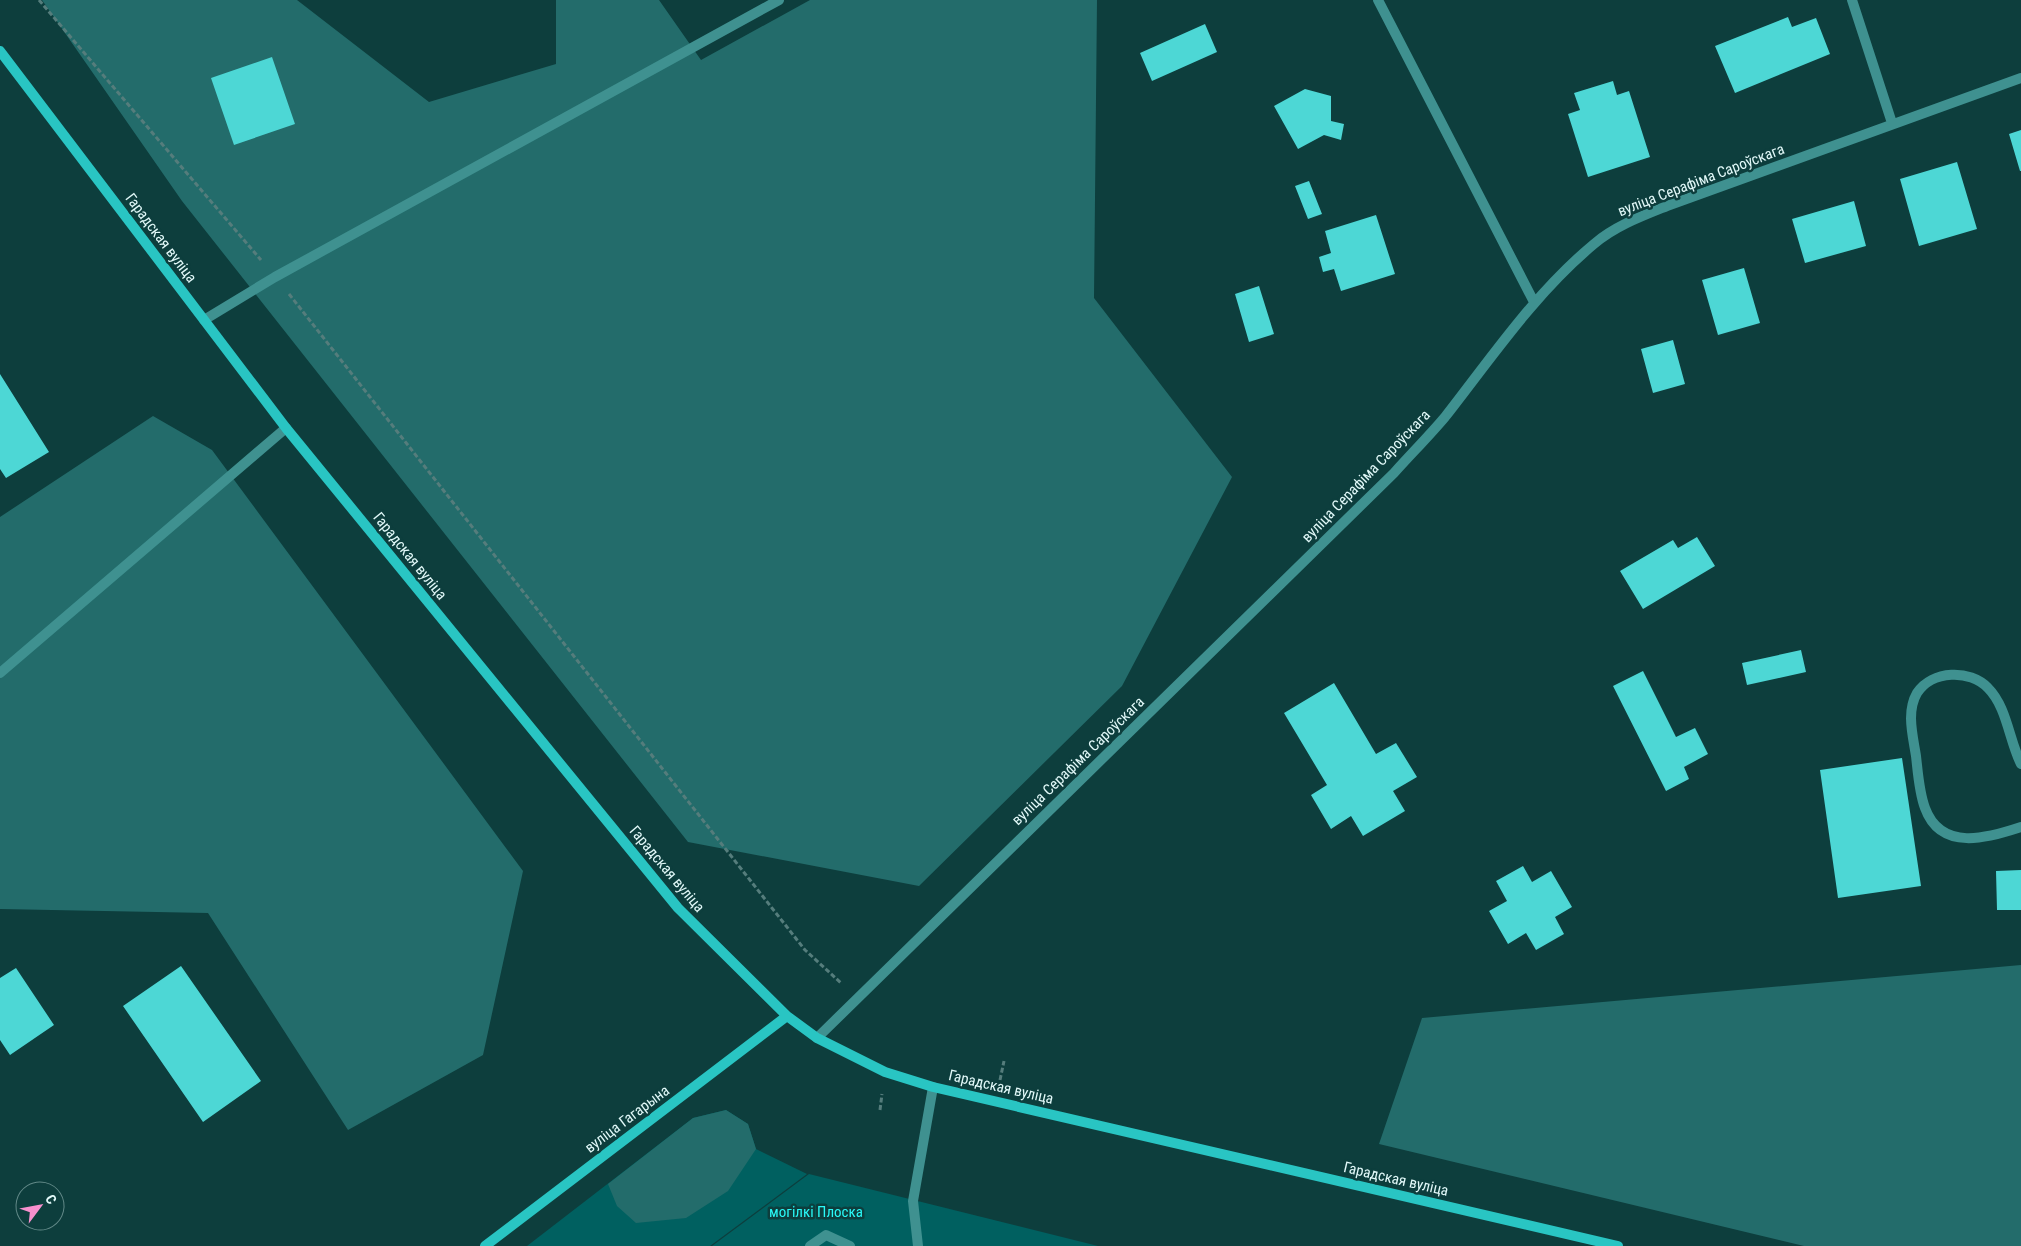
<svg xmlns="http://www.w3.org/2000/svg" width="2021" height="1246" viewBox="0 0 2021 1246" font-family="'Roboto Condensed',sans-serif">
  <style>
    .green { fill: #006060 }
    .forest { fill: #236c6b }
    .building { fill: #4dd7d5 }
    .lines { fill: none; stroke-linecap: round; stroke-linejoin: round }
    .path { stroke: #557d7c; stroke-width: 3; stroke-dasharray: 5 2.5; stroke-linecap: butt }
    .lane { stroke: #3f9190; stroke-width: 10 }
    .street { stroke: #3f9190; stroke-width: 10 }
    .secondary { stroke: #29c5c3; stroke-width: 10 }
    .labels { text-anchor: middle; stroke-width: 5; stroke-linejoin: round; paint-order: stroke }
    .street-label { font-size: 15px; fill: #e2f9f9; stroke: #0d3e3d }
    .park-label { font-size: 15px; fill: #29f9f7; stroke: #0d3e3d }
  </style>
  <rect width="100%" height="100%" fill="#0d3e3d"/>
  <!-- green -->
  <path class="green" d="M726,1110L748,1124L756,1149L807,1174L710,1246H527L693,1118Z
    M809,1174L1098,1246H712Z"/>
  <!-- forest -->
  <path class="forest" d="M42,0H297L429,102L556,64V0H659L701,60L810,0H1097L1094,298L1232,477L1122,686L919,886L688,842L182,201Z
    M153,416L212,450L523,871L483,1055L348,1130L208,913L0,909V517Z
    M2021,965V1246H1804L1379,1144L1422,1018Z
    M726,1110L748,1124L756,1149L728,1191L686,1218L636,1223L617,1206L608,1184L693,1118Z"/>
  <!-- building -->
  <path class="building" d="M1788,17L1792,27L1816,18L1830,54L1735,93L1715,46Z
    M1205,24L1217,52L1152,81L1140,53Z
    M272,57L295,124L234,145L211,78Z
    M1613,81L1617,95L1629,91L1650,157L1588,177L1568,114L1580,110L1574,93Z
    M1305,89L1331,96V121L1344,124L1341,140L1324,135L1298,149L1274,106Z
    M2021,130V171H2020L2009,134Z
    M1957,162L1977,229L1919,246L1900,179Z
    M1309,181L1322,214L1308,219L1295,186Z
    M1854,201L1866,246L1805,263L1792,219Z
    M1376,215L1395,274L1341,291L1334,269L1323,272L1319,257L1331,253L1325,231Z
    M1744,268L1760,323L1718,335L1702,280Z
    M1259,286L1274,334L1249,342L1235,294Z
    M1673,340L1685,384L1653,393L1641,349Z
    M0,374L49,452L6,478L0,469Z
    M1697,537L1715,566L1643,609L1620,571L1673,540L1678,548Z
    M1801,650L1806,672L1747,685L1742,663Z
    M1643,671L1676,737L1695,728L1708,754L1684,767L1689,779L1666,791L1613,686Z
    M1334,683L1376,754L1396,743L1417,777L1393,791L1405,811L1363,836L1351,816L1331,829L1311,795L1327,785L1284,713Z
    M1902,758L1921,886L1838,898L1820,770Z
    M1523,866L1532,882L1551,871L1572,907L1555,917L1564,934L1536,950L1526,933L1508,944L1489,911L1507,901L1496,881Z
    M2021,870V910H1997L1996,871Z
    M181,966L261,1081L203,1122L123,1006Z
    M16,968L54,1025L10,1055L0,1040V978Z"/>
  <g class="lines">
    <!-- path -->
    <path class="path" d="M39,0L261,260
      M289,294L805,950L841,983
      M1000,1080L1004,1061
      M880,1110L882,1094"/>
    <!-- lane -->
    <path class="lane" d="M204,320L275,277L779,0
      M0,673L286,428
      M810,1246L826,1235L850,1246
      M918,1246L913,1201L933,1087"/>
    <!-- street -->
    <path class="street" d="M1378,0L1534,302
      M1852,0L1892,123
      M2021,764C2009,740 2007,707 1988,688C1970,669 1932,670 1917,693C1906,712 1913,736 1916,756C1918,773 1919,792 1925,808C1941,852 1988,838 2021,827
      M817,1038L1394,473C1411,454 1429,436 1445,417C1492,357 1535,293 1594,244C1615,226 1642,216 1667,206L2021,78"/>
    <!-- secondary -->
    <path class="secondary" d="M0,51L286,428L678,908L787,1016L817,1038L885,1072L933,1087L1618,1246
      M485,1246L787,1016"/>
  </g>
  <g class="labels">
    <!-- street labels -->
    <g class="street-label">
      <text transform="translate(1701 180) rotate(-21)" y="5">вуліца Серафіма Сароўскага</text>
      <text transform="translate(161 238) rotate(53)" y="5">Гарадская вуліца</text>
      <text transform="translate(1366 476) rotate(-46)" y="5">вуліца Серафіма Сароўскага</text>
      <text transform="translate(410 556) rotate(51)" y="5">Гарадская вуліца</text>
      <text transform="translate(1078 761) rotate(-44)" y="5">вуліца Серафіма Сароўскага</text>
      <text transform="translate(667 869) rotate(50)" y="5">Гарадская вуліца</text>
      <text transform="translate(1001 1087) rotate(13)" y="5">Гарадская вуліца</text>
      <text transform="translate(627 1119) rotate(-37)" y="5">вуліца Гагарына</text>
      <text transform="translate(1396 1179) rotate(13)" y="5">Гарадская вуліца</text>
    </g>
    <!-- park labels -->
    <g class="park-label">
      <text x="816" y="1217">могілкі Плоска</text>
    </g>
  </g>
  <!-- north arrow -->
  <g transform="translate(40 1206) rotate(58)"><circle r="24" fill="#0d3e3d" stroke="#628988"/>
  <path d="M0-4L9 19L0 12L-9 19Z" fill="#f790ce"/>
  <text y="-8" font-size="14" font-weight="bold" text-anchor="middle" fill="#e2f9f9">С</text>
  </g>
</svg>
